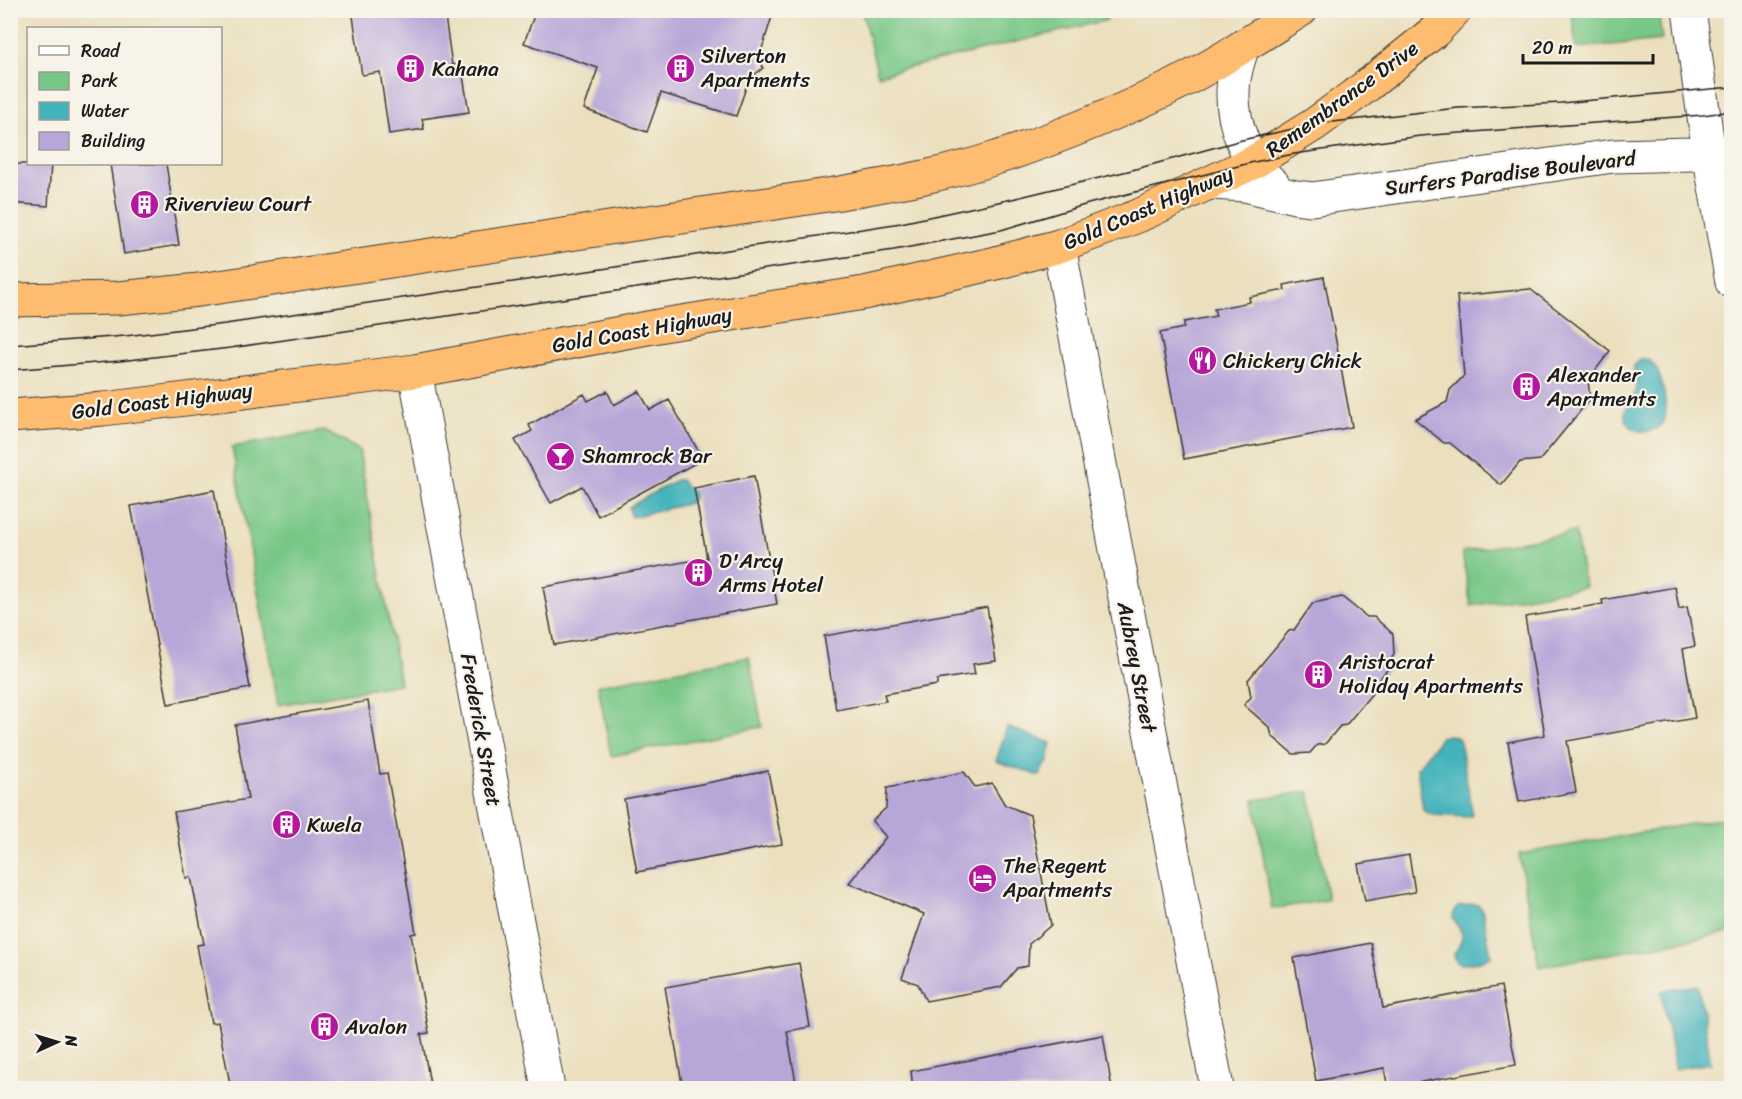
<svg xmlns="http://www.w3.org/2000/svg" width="1742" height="1099" viewBox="0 0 1742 1099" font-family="Sriracha,sans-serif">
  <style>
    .green { fill: #78c787; stroke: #4a7252; stroke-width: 1.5 }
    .water { fill: #43b3bb; stroke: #30686c; stroke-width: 1.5 }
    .building { fill: #b7a6d8 }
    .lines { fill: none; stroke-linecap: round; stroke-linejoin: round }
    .minor-casing { stroke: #3b3934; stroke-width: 35 }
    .highway-casing { stroke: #3b3934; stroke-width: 35 }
    .minor { stroke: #fff; stroke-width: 33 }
    .highway { stroke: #fdbc6f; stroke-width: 33 }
    .tram { stroke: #1c1c1c; stroke-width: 1.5 }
    .labels { text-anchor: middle; stroke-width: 4.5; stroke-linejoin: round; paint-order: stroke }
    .poi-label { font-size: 21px; fill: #1c1c1c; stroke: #f7f3e8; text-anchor: start }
    .street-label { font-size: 21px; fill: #1c1c1c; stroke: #f7f3e8 }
  </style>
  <rect width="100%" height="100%" fill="#f7f3e8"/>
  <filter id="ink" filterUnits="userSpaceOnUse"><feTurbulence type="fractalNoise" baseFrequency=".0167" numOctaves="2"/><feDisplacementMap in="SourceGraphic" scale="12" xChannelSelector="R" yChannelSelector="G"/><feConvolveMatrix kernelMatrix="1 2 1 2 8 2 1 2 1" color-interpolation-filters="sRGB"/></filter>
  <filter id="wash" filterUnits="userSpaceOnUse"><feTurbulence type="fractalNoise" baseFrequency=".008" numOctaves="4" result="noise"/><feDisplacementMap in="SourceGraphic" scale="24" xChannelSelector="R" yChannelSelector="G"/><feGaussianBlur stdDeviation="1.35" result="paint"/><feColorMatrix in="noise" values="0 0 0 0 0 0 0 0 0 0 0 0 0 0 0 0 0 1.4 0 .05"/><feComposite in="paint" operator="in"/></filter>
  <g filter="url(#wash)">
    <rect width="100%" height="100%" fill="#ebdfbd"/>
    <!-- green -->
    <path class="green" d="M1104,10L1107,20L878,75L862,11Z
      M1572,11H1658L1662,40L1576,48Z
      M324,431L359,450L400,684L278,705L232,447Z
      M1575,532L1585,587L1471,606L1462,552Z
      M749,657L762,727L611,756L598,685Z
      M1309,791L1328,900L1272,909L1254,800Z
      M1731,817V932L1539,967L1519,854Z"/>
    <!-- water -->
    <path class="water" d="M1641,359C1645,359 1647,359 1650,361C1661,368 1670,411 1663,422C1654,437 1625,434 1625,414C1625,405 1635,399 1636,389C1637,381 1633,374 1634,366Z
      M676,480H680L693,492V498L690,503L631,517L629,507Z
      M1007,727L1051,743L1049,751V761L1042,769L1040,776L996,761Z
      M1448,735L1454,736L1459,739L1461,747L1472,811L1471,816L1467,817L1432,815L1423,810L1417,768L1441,737Z
      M1473,904L1478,905L1482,909L1491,955C1487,960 1465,966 1458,963C1454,960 1455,958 1454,954C1457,949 1463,942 1462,935C1459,923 1446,918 1458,907Z
      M1698,985L1711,1063L1675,1069L1661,991Z"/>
    <g id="blocks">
      <!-- building -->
      <path class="building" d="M352,10H444L452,65L461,64L469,112L422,119L424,129L389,134L380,72L362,75Z
        M536,10H774L760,55L763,68L749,79L736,116L661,93L647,132L584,109L598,68L524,43Z
        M10,164H51L48,206L10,203Z
        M110,164H166L179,245L124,254Z
        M1324,277L1352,427L1184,459L1160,333L1184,328V322L1216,316L1214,309L1250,302L1249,297L1285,290L1284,285Z
        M1530,289L1610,351L1588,380L1590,399L1540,460L1520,462L1501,485L1450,443H1444L1415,419L1447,402L1450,390L1464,376L1457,296Z
        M607,391L614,405L639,391L650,410L669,400L703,459L598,516L582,486L551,503L515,440L532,431L529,425L584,394L588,401Z
        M754,476L777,604L554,645L543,587L707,558L694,488Z
        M214,490L250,688L168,704L131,506Z
        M1675,587L1679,609L1687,607L1695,646L1683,649L1695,718L1567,741L1576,792L1519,802L1508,742L1545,735L1525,617L1603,604L1602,600Z
        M1342,597L1367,617H1374L1393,634L1394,655L1389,661V668L1375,684L1374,691L1346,725L1340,726L1325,744L1317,745L1310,753L1293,754L1272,736L1270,728L1244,705L1251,697L1248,680L1289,631L1294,630L1313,603Z
        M987,607L996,661L973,664L975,674L937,680V685L884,694L886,701L836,710L824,636Z
        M368,701L380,774L387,773L416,933L411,934L429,1033L421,1034L431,1089H231L218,1022L211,1023L197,945L204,944L191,877L186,878L174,812L248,799L235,725Z
        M768,771L782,844L637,872L624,799Z
        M964,772L975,787L992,783L1005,805L1030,815L1051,925L1029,944L1028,966L1017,968L1001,987L926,1001L918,984L902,978L924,914L849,883L886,837L872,821L886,808L887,788Z
        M1409,855L1415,892L1365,901L1358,864Z
        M1371,943L1383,1008L1501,986L1516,1065L1388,1088L1384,1068L1316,1081L1294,958Z
        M799,963L810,1027L787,1031L797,1089H683L665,987Z
        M1103,1035L1112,1089H913L911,1071Z"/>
    </g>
  </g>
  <g filter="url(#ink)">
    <use href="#blocks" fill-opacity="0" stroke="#3b3934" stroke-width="1.5"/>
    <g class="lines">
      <defs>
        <path id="minor" d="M1689,10L1709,153L1732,282
          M1243,46C1238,61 1233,76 1233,92C1232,124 1247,163 1273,184
          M1212,183L1245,185L1295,197L1312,199L1613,156L1732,153
          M1059,246L1217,1088
          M415,371L548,1088"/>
        <path id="highway" d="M10,300L118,298L199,290L834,194C889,184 945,175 999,157C1055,139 1110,116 1163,91C1211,68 1256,38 1301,10
          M10,416L103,409L415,371L669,324L864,293L996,263L1059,246L1138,216L1254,162L1315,124L1368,85L1435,31L1455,10"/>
      </defs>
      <!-- minor casing -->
      <use href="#minor" class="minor-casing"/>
      <!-- highway casing -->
      <use href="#highway" class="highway-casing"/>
      <!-- minor -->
      <use href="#minor" class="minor"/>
      <!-- highway -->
      <use href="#highway" class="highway"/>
      <!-- tram -->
      <path class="tram" d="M10,345L125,336L225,324L670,259L901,223L1012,199L1132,170L1242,140L1315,124L1458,108L1561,103L1732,87
        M10,370L120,361L230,348L894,250L1001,230L1088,204L1254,162L1294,154L1420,136L1703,115L1732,111"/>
    </g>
  </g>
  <!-- icons -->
  <defs>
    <symbol id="building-disc" viewBox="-11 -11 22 22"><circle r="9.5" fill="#b5179e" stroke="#f7f3e8"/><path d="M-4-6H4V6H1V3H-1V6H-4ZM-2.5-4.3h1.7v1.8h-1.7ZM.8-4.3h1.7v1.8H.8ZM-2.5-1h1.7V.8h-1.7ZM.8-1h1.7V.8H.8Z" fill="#fff"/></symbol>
    <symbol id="restaurant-disc" viewBox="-11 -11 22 22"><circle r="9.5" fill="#b5179e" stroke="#f7f3e8"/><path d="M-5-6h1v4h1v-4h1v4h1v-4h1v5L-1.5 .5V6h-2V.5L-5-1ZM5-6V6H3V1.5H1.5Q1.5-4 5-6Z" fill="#fff"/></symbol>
    <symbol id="bar-disc" viewBox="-11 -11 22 22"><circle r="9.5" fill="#b5179e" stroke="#f7f3e8"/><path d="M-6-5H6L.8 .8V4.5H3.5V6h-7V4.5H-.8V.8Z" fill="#fff"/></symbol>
    <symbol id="hotel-disc" viewBox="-11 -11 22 22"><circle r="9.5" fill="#b5179e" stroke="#f7f3e8"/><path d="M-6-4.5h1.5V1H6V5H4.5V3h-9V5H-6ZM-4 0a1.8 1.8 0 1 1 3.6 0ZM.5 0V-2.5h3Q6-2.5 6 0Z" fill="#fff"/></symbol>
  </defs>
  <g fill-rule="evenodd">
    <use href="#building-disc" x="664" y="52" width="33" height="33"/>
    <use href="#building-disc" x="394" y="52" width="33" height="33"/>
    <use href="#building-disc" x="128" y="188" width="33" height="33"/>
    <use href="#restaurant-disc" x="1186" y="344" width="33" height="33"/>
    <use href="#building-disc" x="1510" y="370" width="33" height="33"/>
    <use href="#bar-disc" x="544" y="440" width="33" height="33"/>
    <use href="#building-disc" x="682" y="556" width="33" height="33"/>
    <use href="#building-disc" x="1302" y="658" width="33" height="33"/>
    <use href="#building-disc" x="270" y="808" width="33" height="33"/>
    <use href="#hotel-disc" x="966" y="862" width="33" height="33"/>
    <use href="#building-disc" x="308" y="1010" width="33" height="33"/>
  </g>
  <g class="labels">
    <!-- poi labels -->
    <g class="poi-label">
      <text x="701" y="63">Silverton<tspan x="701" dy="24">Apartments</tspan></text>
      <text x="432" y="76">Kahana</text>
      <text x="165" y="211">Riverview Court</text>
      <text x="1223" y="368">Chickery Chick</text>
      <text x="1547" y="382">Alexander<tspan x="1547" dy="24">Apartments</tspan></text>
      <text x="582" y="463">Shamrock Bar</text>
      <text x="719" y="568">D'Arcy<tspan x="719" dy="24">Arms Hotel</tspan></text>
      <text x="1339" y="669">Aristocrat<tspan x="1339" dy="24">Holiday Apartments</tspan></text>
      <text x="307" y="832">Kwela</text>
      <text x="1003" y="873">The Regent<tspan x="1003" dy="24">Apartments</tspan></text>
      <text x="345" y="1034">Avalon</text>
    </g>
    <!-- street labels -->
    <g class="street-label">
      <text transform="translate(1342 99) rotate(-36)" y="7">Remembrance Drive</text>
      <text transform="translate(1510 173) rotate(-7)" y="7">Surfers Paradise Boulevard</text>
      <text transform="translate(1148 208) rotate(-23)" y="7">Gold Coast Highway</text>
      <text transform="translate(642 330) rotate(-10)" y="7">Gold Coast Highway</text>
      <text transform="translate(162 401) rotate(-7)" y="7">Gold Coast Highway</text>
      <text transform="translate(1137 667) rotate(79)" y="7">Aubrey Street</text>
      <text transform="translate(481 730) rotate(80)" y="7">Frederick Street</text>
    </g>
  </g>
  <!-- margin -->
  <rect width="1742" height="1099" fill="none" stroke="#f7f3e8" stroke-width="36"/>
  <!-- legend -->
  <rect x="27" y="27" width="195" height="138" fill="#f7f3e8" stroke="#9f9d96" stroke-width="1.5"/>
  <rect x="39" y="46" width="30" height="9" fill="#ffffff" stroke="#9f9d96" stroke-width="1.5"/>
  <text x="81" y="57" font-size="18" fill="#1c1c1c">Road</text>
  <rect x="39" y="72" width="30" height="18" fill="#78c787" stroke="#9f9d96" stroke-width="1.5"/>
  <text x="81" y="87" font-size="18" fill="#1c1c1c">Park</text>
  <rect x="39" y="102" width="30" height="18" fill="#43b3bb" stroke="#9f9d96" stroke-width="1.5"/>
  <text x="81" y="117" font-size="18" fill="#1c1c1c">Water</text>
  <rect x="39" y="132" width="30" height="18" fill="#b7a6d8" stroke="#9f9d96" stroke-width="1.5"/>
  <text x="81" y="147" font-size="18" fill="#1c1c1c">Building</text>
  <!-- north arrow -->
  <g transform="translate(57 1042) rotate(86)" stroke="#f7f3e8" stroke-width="4.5" paint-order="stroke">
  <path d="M0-4.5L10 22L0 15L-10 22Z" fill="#1c1c1c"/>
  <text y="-9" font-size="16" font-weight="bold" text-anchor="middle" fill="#1c1c1c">N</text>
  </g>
  <!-- scale -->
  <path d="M1523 54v9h130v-9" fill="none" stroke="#1c1c1c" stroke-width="3"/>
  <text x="1532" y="54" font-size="18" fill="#1c1c1c" stroke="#f7f3e8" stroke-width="4.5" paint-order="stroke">20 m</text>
</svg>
